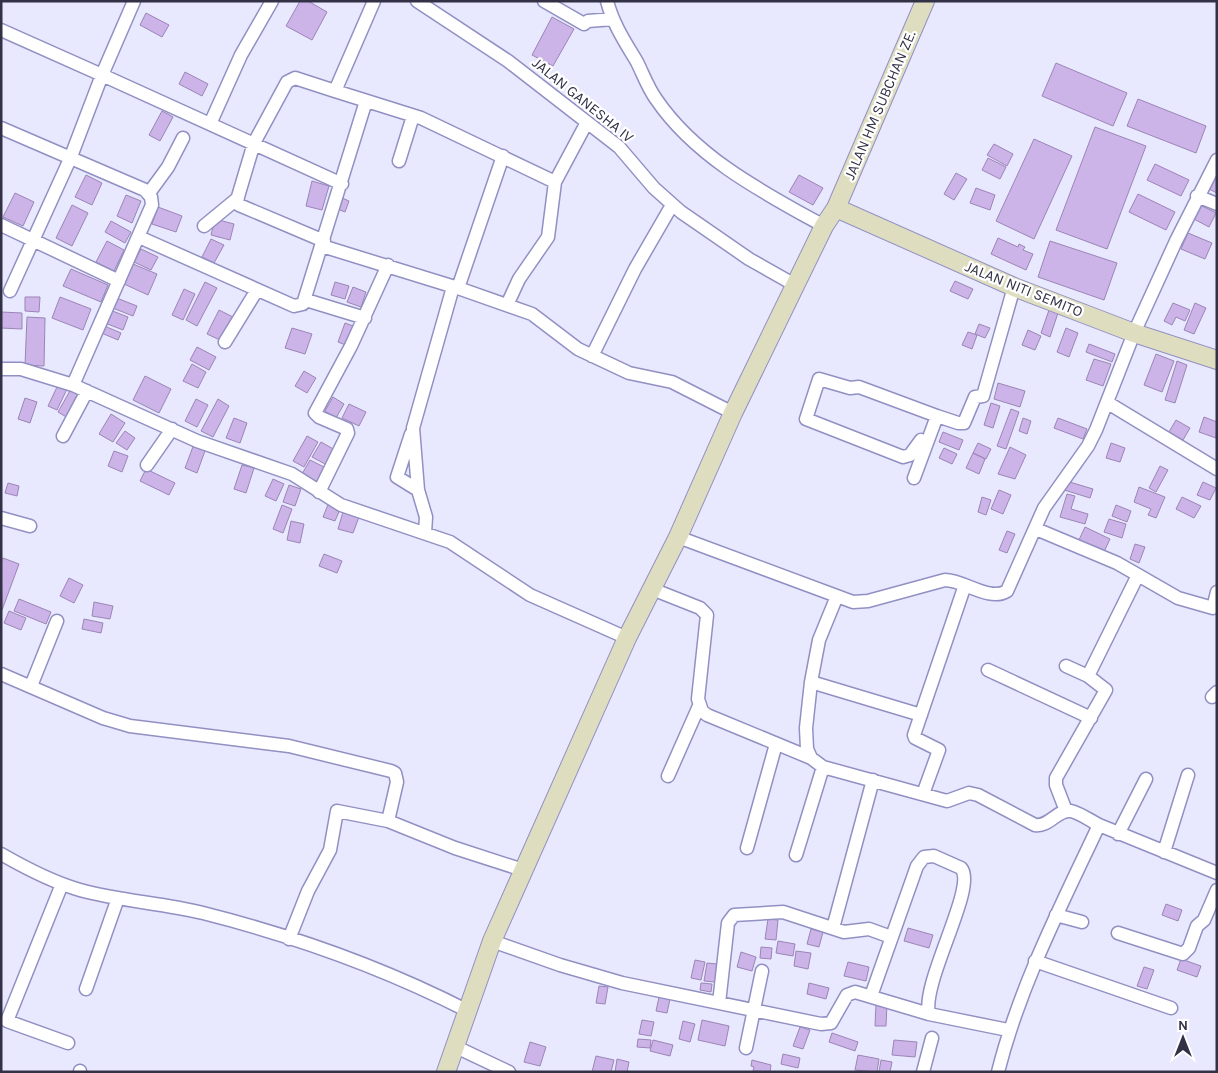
<svg xmlns="http://www.w3.org/2000/svg" width="1218" height="1073" viewBox="0 0 1218 1073" font-family="Karla,sans-serif">
  <style>
    .building { fill: #ccb4e8; stroke: #9b85b6 }
    .lines { fill: none; stroke-linecap: round; stroke-linejoin: round }
    .street-casing { stroke: #9190c3; stroke-width: 15 }
    .secondary-casing { stroke: #9190c3; stroke-width: 20 }
    .street { stroke: #fff; stroke-width: 12 }
    .secondary { stroke: #dfddc0; stroke-width: 18 }
    .labels { text-anchor: middle; stroke-width: 4.5; stroke-linejoin: round; paint-order: stroke }
    .street-label { font-size: 15px; fill: #323146; stroke: #fff }
  </style>
  <rect width="100%" height="100%" fill="#e8e8fe"/>
  <!-- building -->
  <path class="building" d="M300,1H308L327,12L312,40L286,26Z
    M146,13L169,25L162,37L140,25Z
    M552,17L574,29L553,66L532,55Z
    M1056,63L1127,93L1113,126L1042,96Z
    M185,72L208,84L202,96L179,84Z
    M1138,99L1206,126L1196,153L1127,126Z
    M162,111L173,117L160,141L149,135Z
    M1095,127L1146,146L1107,249L1056,230Z
    M1034,139L1072,156L1034,239L996,221Z
    M994,144L1013,154L1007,166L987,155Z
    M988,158L1006,167L1000,179L982,170Z
    M1155,164L1189,180L1181,196L1147,180Z
    M956,173L967,179L954,200L944,194Z
    M86,175L102,183L92,205L75,197Z
    M799,175L823,188L813,205L789,192Z
    M1216,176L1217,177V193L1209,189Z
    M312,181L329,186L322,210L306,206Z
    M976,188L995,195L990,210L970,203Z
    M15,193L34,202L23,226L3,217Z
    M1138,194L1175,212L1166,230L1129,212Z
    M126,195L141,201L132,223L117,216Z
    M340,197L349,201L345,212L335,208Z
    M72,205L88,213L72,246L56,238Z
    M1200,205L1216,213L1209,227L1192,218Z
    M158,207L182,216L176,232L152,224Z
    M215,219L234,224L230,240L211,235Z
    M111,221L131,232L125,243L105,232Z
    M1188,233L1212,243L1205,259L1181,249Z
    M998,238L1018,247L1019,244L1025,247L1023,250L1033,254L1026,270L991,254Z
    M211,239L224,245L214,263L202,257Z
    M107,241L124,250L114,271L96,262Z
    M1050,241L1117,263L1104,300L1038,277Z
    M141,249L158,257L151,270L134,262Z
    M133,264L157,274L148,295L124,284Z
    M71,269L108,285L101,302L63,286Z
    M955,281L973,289L968,299L950,291Z
    M205,282L217,288L197,326L186,320Z
    M335,282L349,286L345,299L331,295Z
    M353,287L366,292L361,307L347,302Z
    M184,289L195,294L183,320L172,315Z
    M25,297H40L39,312L25,311Z
    M60,297L91,309L83,330L52,318Z
    M114,297L137,306L133,316L110,307Z
    M1173,303L1190,310L1185,321L1176,317L1172,325L1164,321Z
    M1195,303L1206,308L1194,334L1184,330Z
    M110,310L128,317L123,330L105,323Z
    M219,310L233,317L222,341L207,334Z
    M1049,310L1058,313L1050,337L1041,333Z
    M1,312L22,313V329L1,328Z
    M27,317L45,318L44,366L25,365Z
    M345,323L356,327L348,346L338,342Z
    M979,324L990,328L985,338L975,334Z
    M102,325L121,333L118,340L99,332Z
    M292,328L312,334L305,354L285,348Z
    M1066,328L1078,333L1069,357L1057,352Z
    M1028,330L1041,336L1035,350L1022,345Z
    M968,332L977,335L972,349L962,345Z
    M1089,344L1115,354L1112,362L1086,352Z
    M197,347L216,357L209,370L190,360Z
    M1156,354L1174,361L1162,392L1144,385Z
    M1094,359L1111,364L1103,386L1086,380Z
    M1177,361L1187,365L1175,403L1165,400Z
    M192,364L206,372L198,388L183,381Z
    M304,371L316,378L307,393L295,386Z
    M145,376L171,389L159,413L133,400Z
    M998,383L1025,391L1020,407L994,399Z
    M58,385L67,389L57,410L48,406Z
    M71,389L81,395L68,418L58,412Z
    M333,397L344,404L336,418L325,411Z
    M25,398L37,402L30,423L18,419Z
    M196,399L208,405L197,427L185,421Z
    M218,399L229,406L213,437L201,431Z
    M991,403L1000,406L993,428L984,425Z
    M349,404L366,412L359,426L342,418Z
    M1011,409L1019,412L1006,449L997,446Z
    M111,414L125,423L113,442L99,434Z
    M1204,417L1217,422L1216,438L1199,432Z
    M234,418L247,423L240,443L226,438Z
    M1023,418L1031,421L1027,434L1019,431Z
    M1058,418L1087,429L1083,439L1054,428Z
    M1176,420L1190,428L1183,440L1169,432Z
    M125,431L135,438L127,450L116,443Z
    M943,432L963,440L959,450L939,442Z
    M307,436L318,442L304,467L293,461Z
    M321,442L335,450L327,465L312,457Z
    M978,443L991,449L986,459L973,453Z
    M1111,443L1125,448L1120,462L1106,458Z
    M194,444L206,448L197,473L185,468Z
    M1010,447L1026,455L1015,479L998,474Z
    M944,448L957,454L952,464L939,458Z
    M114,451L128,456L122,472L108,466Z
    M973,453L985,459L979,474L966,468Z
    M310,460L326,468L319,483L302,474Z
    M242,465L254,468L246,493L234,489Z
    M1160,466L1168,470L1156,492L1149,488Z
    M146,469L175,483L169,495L140,481Z
    M273,479L284,484L276,501L265,496Z
    M1063,480L1093,489L1090,498L1061,489Z
    M1203,482L1216,488L1210,500L1197,495Z
    M8,483L19,486L17,496L5,493Z
    M289,485L301,489L295,506L283,502Z
    M1139,487L1165,497L1156,518L1148,515L1151,509L1134,502Z
    M999,490L1011,495L1003,514L991,509Z
    M1067,494L1075,496L1071,509L1088,514L1085,524L1060,517Z
    M982,497L991,500L986,515L978,512Z
    M1182,497L1201,506L1194,518L1176,509Z
    M329,502L341,507L335,521L323,517Z
    M282,505L292,509L283,533L273,529Z
    M1116,505L1131,511L1127,522L1112,516Z
    M343,512L359,517L353,533L338,529Z
    M1109,519L1126,524L1122,538L1104,532Z
    M291,521L304,524L300,543L287,540Z
    M1085,527L1110,539L1103,554L1078,542Z
    M1007,531L1015,534L1007,553L999,550Z
    M1135,544L1145,547L1139,563L1130,559Z
    M324,554L342,561L337,573L319,566Z
    M3,558L19,564L2,610L1,562Z
    M69,578L83,585L74,603L60,596Z
    M19,599L51,612L46,624L14,611Z
    M94,602L113,606L110,619L92,616Z
    M9,611L26,618L21,630L4,623Z
    M84,619L103,623L101,633L82,629Z
    M1166,904L1182,910L1178,921L1162,915Z
    M768,919L778,920L776,940L765,939Z
    M908,928L933,935L929,948L904,941Z
    M811,929L823,932L819,947L807,944Z
    M778,941L795,944L793,956L776,953Z
    M761,947L772,948L771,959L760,958Z
    M796,951L811,953L808,969L794,966Z
    M741,952L756,957L752,971L737,967Z
    M1181,959L1201,966L1197,977L1177,970Z
    M695,960L705,962L701,980L691,978Z
    M848,962L869,967L866,981L844,976Z
    M707,963L717,964L715,982L704,981Z
    M1144,967L1154,970L1147,989L1137,986Z
    M701,983L712,984L711,992L700,990Z
    M809,983L829,988L826,999L807,994Z
    M599,986L608,987L605,1004L596,1003Z
    M659,997L670,999L667,1013L656,1011Z
    M876,1004H887L886,1026H875Z
    M642,1020L654,1022L651,1036L639,1034Z
    M702,1020L729,1026L725,1046L698,1040Z
    M683,1021L695,1024L690,1042L679,1039Z
    M800,1027L810,1030L803,1049L793,1046Z
    M832,1033L858,1042L855,1051L829,1042Z
    M638,1039L651,1040L650,1048L637,1047Z
    M653,1040L673,1045L670,1056L650,1051Z
    M894,1040L917,1042L915,1057L892,1055Z
    M530,1042L546,1047L540,1066L524,1062Z
    M783,1054L800,1058L798,1068L781,1064Z
    M858,1055L879,1059L877,1072L855,1070Z
    M596,1056L614,1060L611,1072H592Z
    M617,1059L629,1062L627,1072H615Z
    M752,1060L771,1065L770,1072L753,1071L754,1067L751,1066Z
    M881,1060L892,1062L890,1072H879Z"/>
  <g class="lines">
    <defs>
      <path id="street" d="M374,1L335,91L421,118L555,182
        M417,1L508,61L619,147L654,188L681,212L749,259L795,285
        M544,1L584,24L588,21L613,19
        M607,1C613,24 625,42 637,62C643,74 648,88 656,99C696,158 764,193 824,226
        M1,30L102,75L134,1
        M210,124L241,55L272,1
        M1,128L145,190L151,197L152,205L73,385L197,441L292,474L341,505L450,542L530,595L627,638
        M399,161L413,116
        M149,193L168,167L183,138
        M1197,196L1217,204
        M1,225L119,281
        M204,226L238,198
        M139,237L294,306L303,304L366,101
        M324,241L239,205L237,200L254,143L287,82L295,78L335,91
        M322,246L458,288L532,314L578,349L629,373L672,382L733,413
        M458,288L503,156
        M10,291L70,159L102,75L342,184
        M306,300L365,318
        M507,305L519,279L548,237L555,182L586,124
        M225,342L257,290
        M592,356L635,269L672,205
        M1,369H21L73,385
        M1108,403L1217,469
        M937,416L958,423H964L975,397L983,396L1014,287
        M411,434L397,477L418,490
        M63,436L87,391
        M147,465L172,429
        M914,478L937,416L859,387L850,388L819,379L806,419L903,457L910,455L921,440L927,443
        M319,492L348,433L347,429L319,417L315,413L351,346L388,265
        M1,518L30,526
        M1036,529L1117,563L1138,575L1088,676
        M425,533L426,517L418,490L413,428L453,287
        M678,537L853,602L868,601L945,580C964,580 989,602 1007,591L1044,508L1088,446L1096,430L1134,333L1176,241L1217,160
        M1138,575L1178,598L1213,608L1217,592
        M652,589L700,608L707,615L698,699L702,711L707,715L811,758
        M837,596L819,640L811,682L806,728L807,749L811,758L823,767L947,801L969,793L978,795L1035,825C1050,827 1057,809 1071,811C1080,813 1091,821 1099,825
        M988,670L1091,718
        M1,674L103,718L130,726L289,746L391,771L395,773L397,782L388,821L455,848L523,870
        M811,682L921,715
        M31,686L57,621
        M1212,697L1217,692
        M668,776L699,706
        M923,794L939,750L915,738L914,735L965,585
        M1066,811L1056,785V778L1106,690L1088,676L1066,666
        M1118,834L1146,779
        M747,848L776,744
        M1164,852L1188,775
        M1,854C27,869 52,882 80,890C120,901 162,903 203,913C294,936 384,968 468,1011
        M796,855L823,767
        M62,884L7,1021L68,1043
        M1056,915L1082,922
        M833,928L873,780
        M1118,933L1183,954L1189,948L1197,926L1204,920L1217,890
        M289,939L308,891L330,850L337,811L388,821
        M492,941L560,965L622,983L821,1024L831,1023L847,995L855,992L929,1014L1008,1030
        M1035,961L1171,1008
        M86,989L118,898
        M871,996L917,866L924,857L934,856L961,868C978,886 921,982 929,1014
        M719,1003L728,923L734,915L783,912L844,932L869,929L891,937
        M456,1047L509,1072
        M746,1048L762,971
        M80,1072V1071
        M923,1072L932,1038
        M998,1072C1020,985 1061,906 1099,825L1217,873"/>
      <path id="secondary" d="M836,208L1014,287L1134,333L1217,360
        M446,1072L492,941L627,638L678,537L733,413L824,226L836,208L925,1"/>
    </defs>
    <!-- street casing -->
    <use href="#street" class="street-casing"/>
    <!-- secondary casing -->
    <use href="#secondary" class="secondary-casing"/>
    <!-- street -->
    <use href="#street" class="street"/>
    <!-- secondary -->
    <use href="#secondary" class="secondary"/>
  </g>
  <g class="labels">
    <!-- street labels -->
    <g class="street-label">
      <text transform="translate(583 100) rotate(39)" y="5">JALAN GANESHA IV</text>
      <text transform="translate(880 105) rotate(-67)" y="5">JALAN HM SUBCHAN ZE.</text>
      <text transform="translate(1024 289) rotate(22)" y="5">JALAN NITI SEMITO</text>
    </g>
  </g>
  <!-- border -->
  <rect width="1218" height="1073" fill="none" stroke="#323146" stroke-width="5"/>
  <!-- north arrow -->
  <g transform="translate(1183 1038)" stroke="#ffffff" stroke-width="4" paint-order="stroke">
  <path d="M0-4L9 19L0 12L-9 19Z" fill="#323146"/>
  <text y="-8" font-size="14" font-weight="bold" text-anchor="middle" fill="#323146">N</text>
  </g>
</svg>
